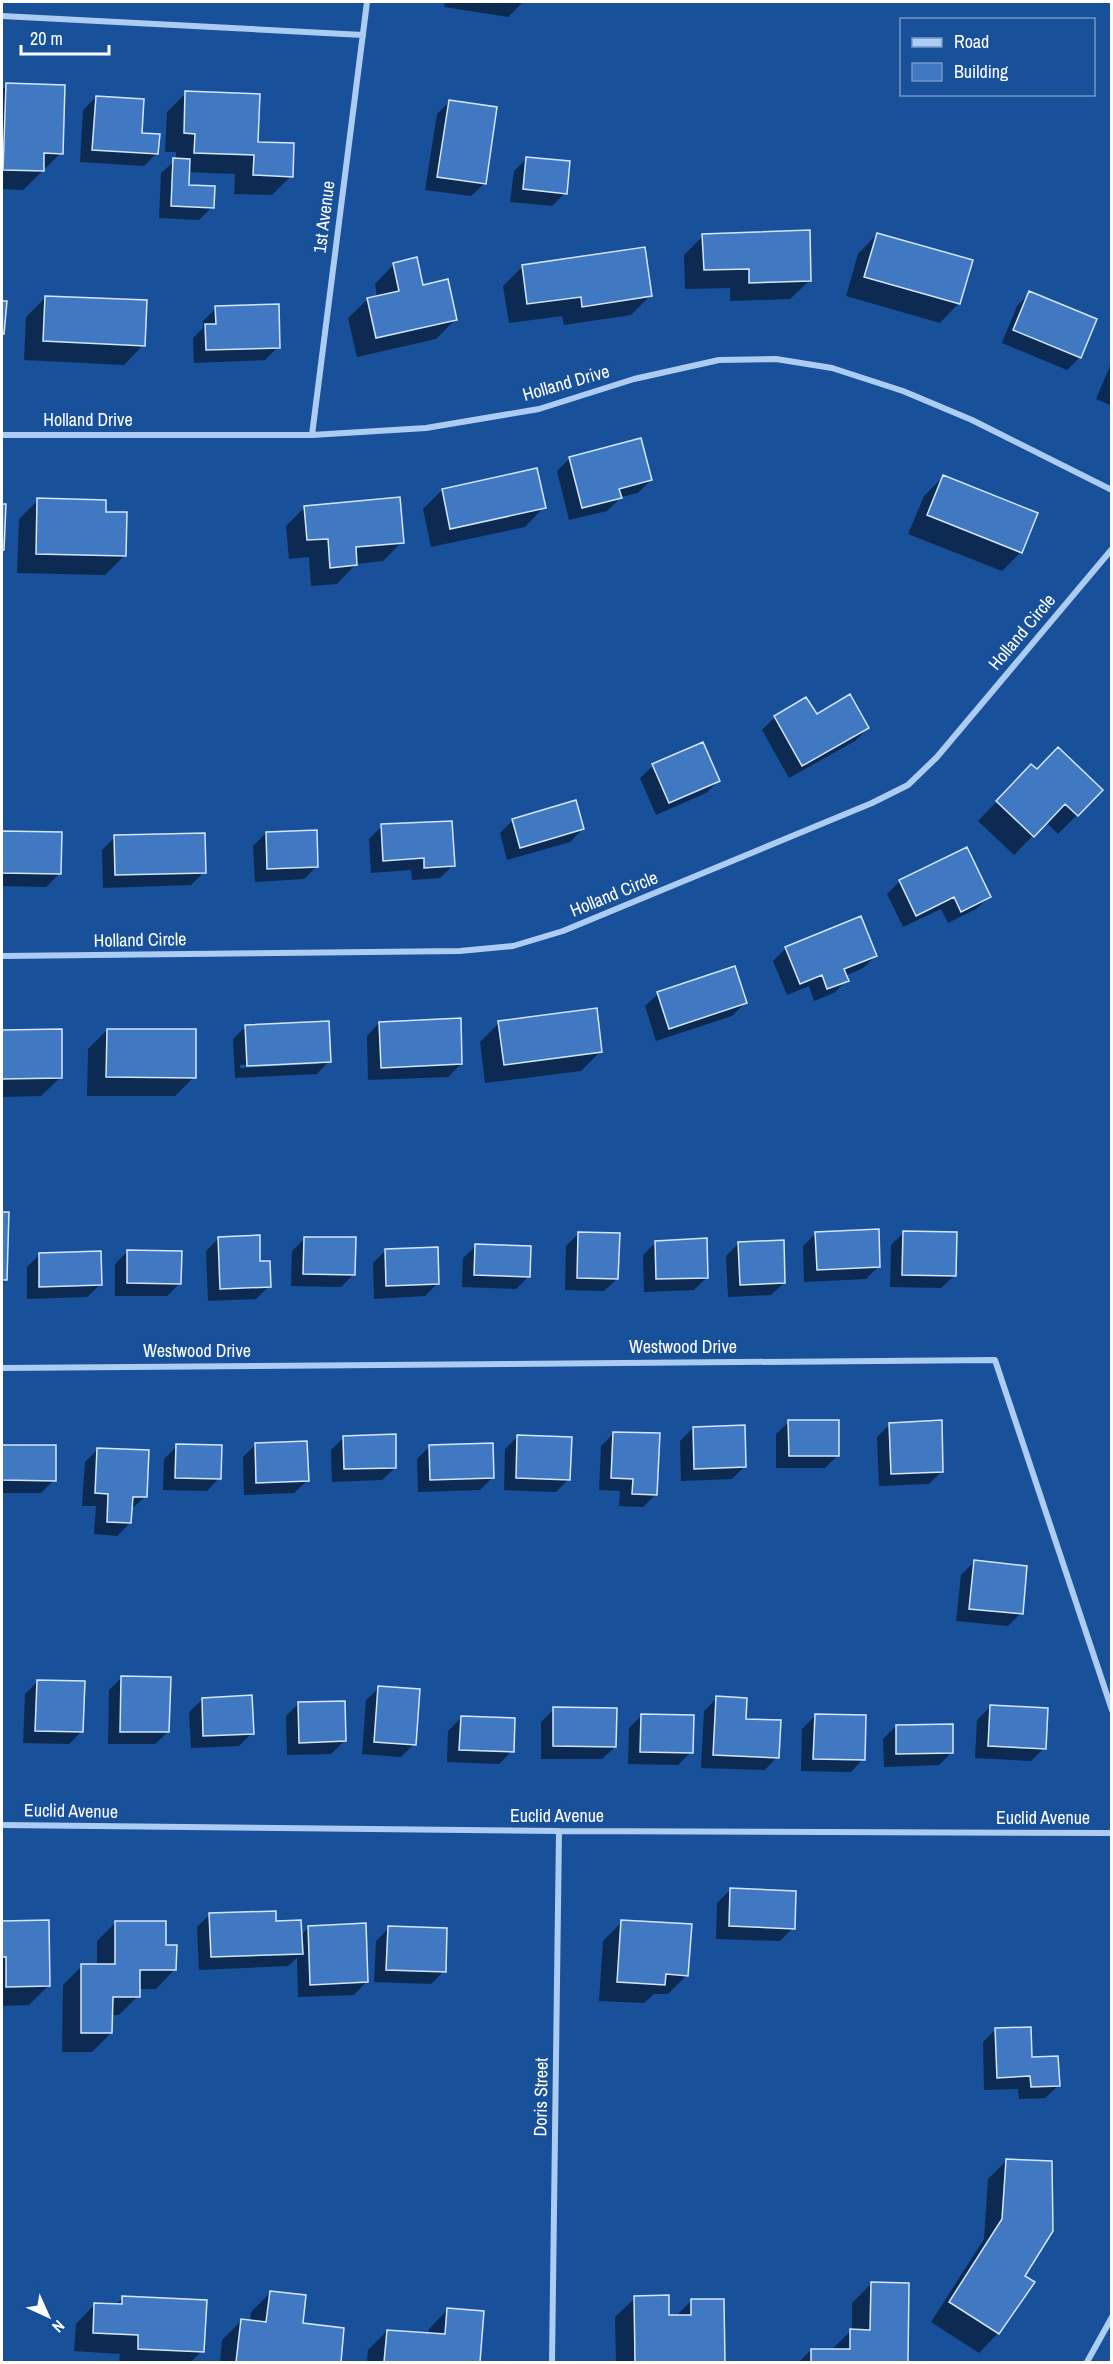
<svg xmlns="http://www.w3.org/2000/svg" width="1113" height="2364" viewBox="0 0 1113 2364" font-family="'Archivo Narrow',sans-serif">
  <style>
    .shadow { fill: #0007; fill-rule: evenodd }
    .building { fill: #4079c1; stroke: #d4e6fc; stroke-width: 1.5 }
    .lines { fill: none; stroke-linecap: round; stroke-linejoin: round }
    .street { stroke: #adccf2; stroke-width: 6 }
    .labels { text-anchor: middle; stroke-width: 6; stroke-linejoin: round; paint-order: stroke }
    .street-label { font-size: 18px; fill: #fff; stroke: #18509a }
  </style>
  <rect width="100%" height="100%" fill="#18509a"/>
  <!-- shadow -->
  <path class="shadow" d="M445,2H523L508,17L444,7Z
    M7,85L61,153L23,190L2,189V90Z
    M186,93L291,176L272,195L234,194L235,174L188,172V186L212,207L199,220L159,218L161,173L176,160V152H165L167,112Z
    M96,97L140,135L157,153L144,166L80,162L83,110Z
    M450,101L484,184L471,196L425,190L437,114Z
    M527,158L565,193L552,206L510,202L514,171Z
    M877,234L959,303L940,323L846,296L858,254Z
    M703,236L810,280L790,299L730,301V288L685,289L684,255Z
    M394,264L422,286L455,320L436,339L357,357L348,318L368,299L377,297L375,284Z
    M523,266L650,296L631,315L564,325L562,316L509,323L503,286Z
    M1030,293L1080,357L1067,370L1002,343L1017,306Z
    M46,297L143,345L124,365L24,360L26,317Z
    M216,308L278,347L265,360L194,363L193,338L203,328V321Z
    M1112,361V406L1096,399Z
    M570,458L651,480L638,493L621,497L607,511L569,520L557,471Z
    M943,477L1021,552L1002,571L908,534L924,496Z
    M442,490L544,507L525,527L431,547L423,509Z
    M38,500L125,555L105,575L17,573L19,519Z
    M2,506H5L2,551Z
    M305,507L402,542L383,561L356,564L337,584L311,586L309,557L289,559L286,526Z
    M816,716L868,728L855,741L789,778L762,730L775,717Z
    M653,766L719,780L706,793L656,815L640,778Z
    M1031,766L1077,815L1058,834L1046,822L1014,855L978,821Z
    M513,820L583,829L570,842L507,860L500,833Z
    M382,826L453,865L440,878L412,880L411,870L371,873L369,839Z
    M2,833L61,834L59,874L46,887L2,886Z
    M266,833L317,866L304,879L255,882L253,846Z
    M115,837L204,872L191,885L103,888L102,850Z
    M900,881L989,897L976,909L948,923L941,909L903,927L887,894Z
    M786,948L876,956L863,968L845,976L847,980L834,993L814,1001L809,986L787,995L773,961Z
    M658,994L745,1003L732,1016L656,1041L645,1006Z
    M379,1023L461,1064L448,1077L368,1080L367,1036Z
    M499,1023L601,1051L581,1071L485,1083L480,1042Z
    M246,1026L329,1061L317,1074L235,1078L233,1039ZM318,1061V1064L240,1068V1065Z
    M107,1030L194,1077L175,1096H87L88,1049Z
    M2,1031H60L61,1077L41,1096L2,1097Z
    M2,1213H8L6,1280L2,1284Z
    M904,1232L954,1276L941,1288L890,1287L891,1245Z
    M579,1233L617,1279L604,1291L565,1290L566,1246Z
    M816,1233L879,1266L866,1279L804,1282L803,1246Z
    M219,1238L259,1263L269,1286L256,1299L208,1301L206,1251Z
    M305,1238L354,1274L341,1287L291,1286L292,1251Z
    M656,1242L707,1277L694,1290L644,1292L643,1255Z
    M739,1243L784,1283L771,1295L728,1297L726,1256Z
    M476,1246L529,1276L516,1289L462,1287L463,1258Z
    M386,1250L438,1283L425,1296L374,1299L373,1263Z
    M128,1251L180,1283L167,1296H115V1264Z
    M40,1254L100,1285L87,1297L27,1299V1267Z
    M789,1422L838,1455L825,1468H776V1434Z
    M890,1424L942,1471L929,1484L879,1486L877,1437Z
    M693,1428L745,1466L732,1479L681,1481L680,1441Z
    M614,1433L656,1494L643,1507L619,1506L620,1491L599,1490L601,1446Z
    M518,1436L569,1479L556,1492L504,1490L505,1449Z
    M344,1437L395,1468L382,1480L332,1482L331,1450Z
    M256,1444L307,1481L294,1493L244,1495L243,1457Z
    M2,1446H55L54,1480L41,1493H2Z
    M177,1446L219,1478L207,1491L163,1490L164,1459Z
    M430,1446L493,1477L480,1490L418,1492L417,1459Z
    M98,1449L145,1497L131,1509L130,1523L117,1536L94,1534L96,1506H82L85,1462Z
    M974,1562L1021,1613L1008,1626L956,1621L961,1575Z
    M122,1677L168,1732L155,1744H108L109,1690Z
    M38,1681L82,1731L69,1744L23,1743L25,1694Z
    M379,1688L414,1744L401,1757L362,1754L366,1700Z
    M717,1698L745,1720L777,1757L765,1770L701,1768L704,1711Z
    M202,1700L252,1733L239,1746L191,1748L189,1712Z
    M299,1703L344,1741L331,1754L287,1755L286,1716Z
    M990,1707L1044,1748L1031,1761L975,1758L977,1720Z
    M554,1709L615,1747L602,1759H541V1722Z
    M642,1715L691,1752L678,1765L628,1764L629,1728Z
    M815,1716L863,1759L851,1772L801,1771L802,1729Z
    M461,1718L512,1751L499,1764L447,1762L448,1731Z
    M896,1726L952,1752L939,1765L884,1767L883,1739Z
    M730,1890L793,1928L780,1941L716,1939L717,1903Z
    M210,1914L275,1922L300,1936L309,1927L366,1982L354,1995L298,1997L297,1958L288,1966L199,1970L197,1927Z
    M47,1921L48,1986L29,2005L2,2006V1922Z
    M116,1922L165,1947L175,1969L156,1989H138V1996L119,2015H111V2033L92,2052H62L63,1985L82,1966H97V1941Z
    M622,1922L687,1975L668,1994H654L644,2003L599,2001L603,1941Z
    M389,1928L444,1971L431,1984L374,1982L376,1941Z
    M996,2029L1058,2086L1045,2098L1019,2099L1018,2089L984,2090L983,2042Z
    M1007,2160L1023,2276L1032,2282L998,2333L979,2353L931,2322L984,2239L988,2179Z
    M871,2284H907L906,2362H799L811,2350H831L852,2330V2303Z
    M270,2293L301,2325L342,2329L339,2362H220L222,2340L241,2321L250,2322L251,2312Z
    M123,2298L202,2351L191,2362H119L120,2354L74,2351L76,2324L95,2304L115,2305Z
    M635,2298L667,2317L676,2316L691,2301L723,2300L724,2362H616L615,2317Z
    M448,2309L483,2312L479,2362H367L368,2350L387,2331L428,2334L429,2329Z"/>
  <!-- building -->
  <path class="building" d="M6,83L65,85L63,154L44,153V171L3,170Z
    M185,91L260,94L258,142L294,143L293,177L253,175L254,155L194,153L195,134L184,133Z
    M96,96L144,99L142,133L160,134L158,154L92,150Z
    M449,100L497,107L486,184L437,177Z
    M526,157L570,161L567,194L523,189Z
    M173,158L190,159L189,185L215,186L214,208L171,206Z
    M810,230L811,281L749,283V269L704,270L702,234Z
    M877,233L973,260L960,304L864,277Z
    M645,247L652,296L582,307L581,297L527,304L522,265Z
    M417,257L423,285L448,279L457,320L376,338L367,298L399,291L393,263Z
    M1029,291L1097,319L1081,358L1013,330Z
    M45,296L147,300L145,346L43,341Z
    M2,301H7L4,334H2Z
    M279,304L280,348L206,350L205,324H216L215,306Z
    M641,438L652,480L619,489L622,498L582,508L569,457Z
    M537,468L546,508L450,529L442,489Z
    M943,475L1038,513L1022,553L927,515Z
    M400,497L404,543L356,547L357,565L330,568L328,539L307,540L304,506Z
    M37,498L106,500V512H127L126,556L36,554Z
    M2,504H6L4,550H2Z
    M850,694L869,728L802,766L774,716L806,697L817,714Z
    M703,742L720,781L669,803L652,764Z
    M1058,747L1103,790L1078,816L1065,804L1034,837L996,801L1031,764L1037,769Z
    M576,800L584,829L520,848L512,819Z
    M452,821L455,866L424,868V858L383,861L381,824Z
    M317,830L318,867L267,869L266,832Z
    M2,831L62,832L61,874L2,873Z
    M205,833L206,873L115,875L114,835Z
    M967,847L991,897L961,912L954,897L916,916L899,880Z
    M861,916L877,956L844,969L849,981L827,989L822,975L800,984L785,947Z
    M735,966L747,1003L669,1029L657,992Z
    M597,1008L602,1052L504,1065L498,1021Z
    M461,1018L462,1064L381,1068L379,1022Z
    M329,1021L331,1062L247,1066L245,1025Z
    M62,1029V1078L2,1079V1030Z
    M107,1029H196V1078L106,1077Z
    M2,1212H9L7,1280H2Z
    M879,1229L880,1267L817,1270L815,1232Z
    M903,1231L957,1232L956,1276L902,1275Z
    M578,1232L620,1233L618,1279L577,1278Z
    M260,1235V1261H270L271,1287L220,1289L218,1237Z
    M304,1237H356L355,1275L303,1274Z
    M707,1238L708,1278L656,1279L655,1241Z
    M784,1240L785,1283L740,1285L738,1242Z
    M475,1244L531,1246L530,1277L474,1275Z
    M438,1247L439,1284L386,1286L385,1249Z
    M127,1250L182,1251L181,1284L127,1283Z
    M101,1251L102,1285L39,1287V1253Z
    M788,1420H839V1456H789Z
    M942,1420L943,1472L891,1474L889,1423Z
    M745,1425L746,1467L694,1469L693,1427Z
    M613,1432L660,1433L657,1495L632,1494L633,1479L611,1478Z
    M396,1434V1468L344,1469L343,1436Z
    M517,1435L572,1437L570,1480L516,1478Z
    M307,1441L309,1481L256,1483L255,1443Z
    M493,1443L494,1478L430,1480L429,1445Z
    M176,1444L222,1445L221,1479L175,1478Z
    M2,1445H56V1481L2,1480Z
    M97,1448L149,1450L147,1497H133L131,1523L107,1522L108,1494L95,1493Z
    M974,1560L1027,1566L1023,1614L969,1609Z
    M121,1676L171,1677L169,1732H120Z
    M37,1680L85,1681L83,1732L35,1731Z
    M378,1686L420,1689L416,1745L374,1742Z
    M252,1695L254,1734L203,1736L202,1698Z
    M716,1696L747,1698L746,1719L781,1720L779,1758L713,1755Z
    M345,1701L346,1741L299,1743L298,1702Z
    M990,1705L1048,1708L1046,1749L988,1746Z
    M553,1707L617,1708L616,1747L553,1746Z
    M641,1714L694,1715L693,1753L640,1752Z
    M815,1714L866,1715L865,1760L813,1759Z
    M461,1716L515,1718L514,1752L459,1750Z
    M953,1724V1753L896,1754V1725Z
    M730,1888L796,1891L795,1929L729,1926Z
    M276,1911V1921L301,1920L303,1954L211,1957L209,1913Z
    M49,1920L50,1986L6,1987V1957H2V1921Z
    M621,1920L692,1924L688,1976L666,1974L665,1985L617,1982Z
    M115,1921H166V1945H177L176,1970H140V1997H113L112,2033H81V1964H115Z
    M366,1923L368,1982L310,1985L308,1926Z
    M388,1926L447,1928L446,1972L386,1970Z
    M1031,2027L1032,2057L1058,2056L1060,2086L1031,2087L1030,2076L997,2078L995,2028Z
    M1006,2159L1052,2161L1053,2231L1025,2276L1035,2282L999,2334L949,2302L1002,2219Z
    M871,2282L909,2283L908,2362H811V2349H850V2329L870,2330Z
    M270,2291L306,2295L303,2323L344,2328L341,2362H236L241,2319L266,2322Z
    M669,2295V2315H691V2299H724L725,2362H635L634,2296Z
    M122,2296L207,2300L204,2352L138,2349V2335L93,2333L94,2303L122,2304Z
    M447,2308L484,2311L480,2362H384L387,2330L445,2334Z"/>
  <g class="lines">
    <!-- street -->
    <path class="street" d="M2,16L363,35
      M2,435H312L426,428L539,409L634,379L719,360L776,359L832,368L903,391L972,420L1112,490
      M312,435L367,2
      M2,956L460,951L513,946L563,931L872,803L908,785L937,757L1112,549
      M2,1368L995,1360L1112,1710
      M2,1825L559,1831L1112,1833
      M552,2362L559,1831
      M1087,2362L1112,2317"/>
  </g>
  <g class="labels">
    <!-- street labels -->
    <g class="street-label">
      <text transform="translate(324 217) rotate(-83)" y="6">1st Avenue</text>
      <text transform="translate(566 383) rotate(-16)" y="6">Holland Drive</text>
      <text x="88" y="426">Holland Drive</text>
      <text transform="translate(1022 632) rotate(-50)" y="6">Holland Circle</text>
      <text transform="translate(614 894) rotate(-22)" y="6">Holland Circle</text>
      <text transform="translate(140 940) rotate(-1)" y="6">Holland Circle</text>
      <text x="683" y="1353">Westwood Drive</text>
      <text x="197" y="1357">Westwood Drive</text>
      <text transform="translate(71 1811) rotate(1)" y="6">Euclid Avenue</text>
      <text x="557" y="1822">Euclid Avenue</text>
      <text x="1043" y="1824">Euclid Avenue</text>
      <text transform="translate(541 2097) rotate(-89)" y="6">Doris Street</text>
    </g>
  </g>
  <!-- border -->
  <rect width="1113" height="2364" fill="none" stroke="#ffffff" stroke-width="6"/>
  <!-- legend -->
  <rect x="900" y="18" width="195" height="78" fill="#18509a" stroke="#7496c2" stroke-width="1.5"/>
  <rect x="912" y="38" width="30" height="9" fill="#adccf2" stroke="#7496c2" stroke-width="1.5"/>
  <text x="954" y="48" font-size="18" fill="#ffffff">Road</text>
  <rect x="912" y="63" width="30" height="18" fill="#4079c1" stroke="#7496c2" stroke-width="1.5"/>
  <text x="954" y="78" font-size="18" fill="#ffffff">Building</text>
  <!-- north arrow -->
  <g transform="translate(48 2316) rotate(135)" stroke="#18509a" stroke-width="4.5" paint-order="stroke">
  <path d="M0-4.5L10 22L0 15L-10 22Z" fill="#ffffff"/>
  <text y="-9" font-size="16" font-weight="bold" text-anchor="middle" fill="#ffffff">N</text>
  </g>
  <!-- scale -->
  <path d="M21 45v9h88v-9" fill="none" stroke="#ffffff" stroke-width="3"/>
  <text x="30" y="45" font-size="18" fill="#ffffff" stroke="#18509a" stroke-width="4.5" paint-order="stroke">20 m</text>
</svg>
